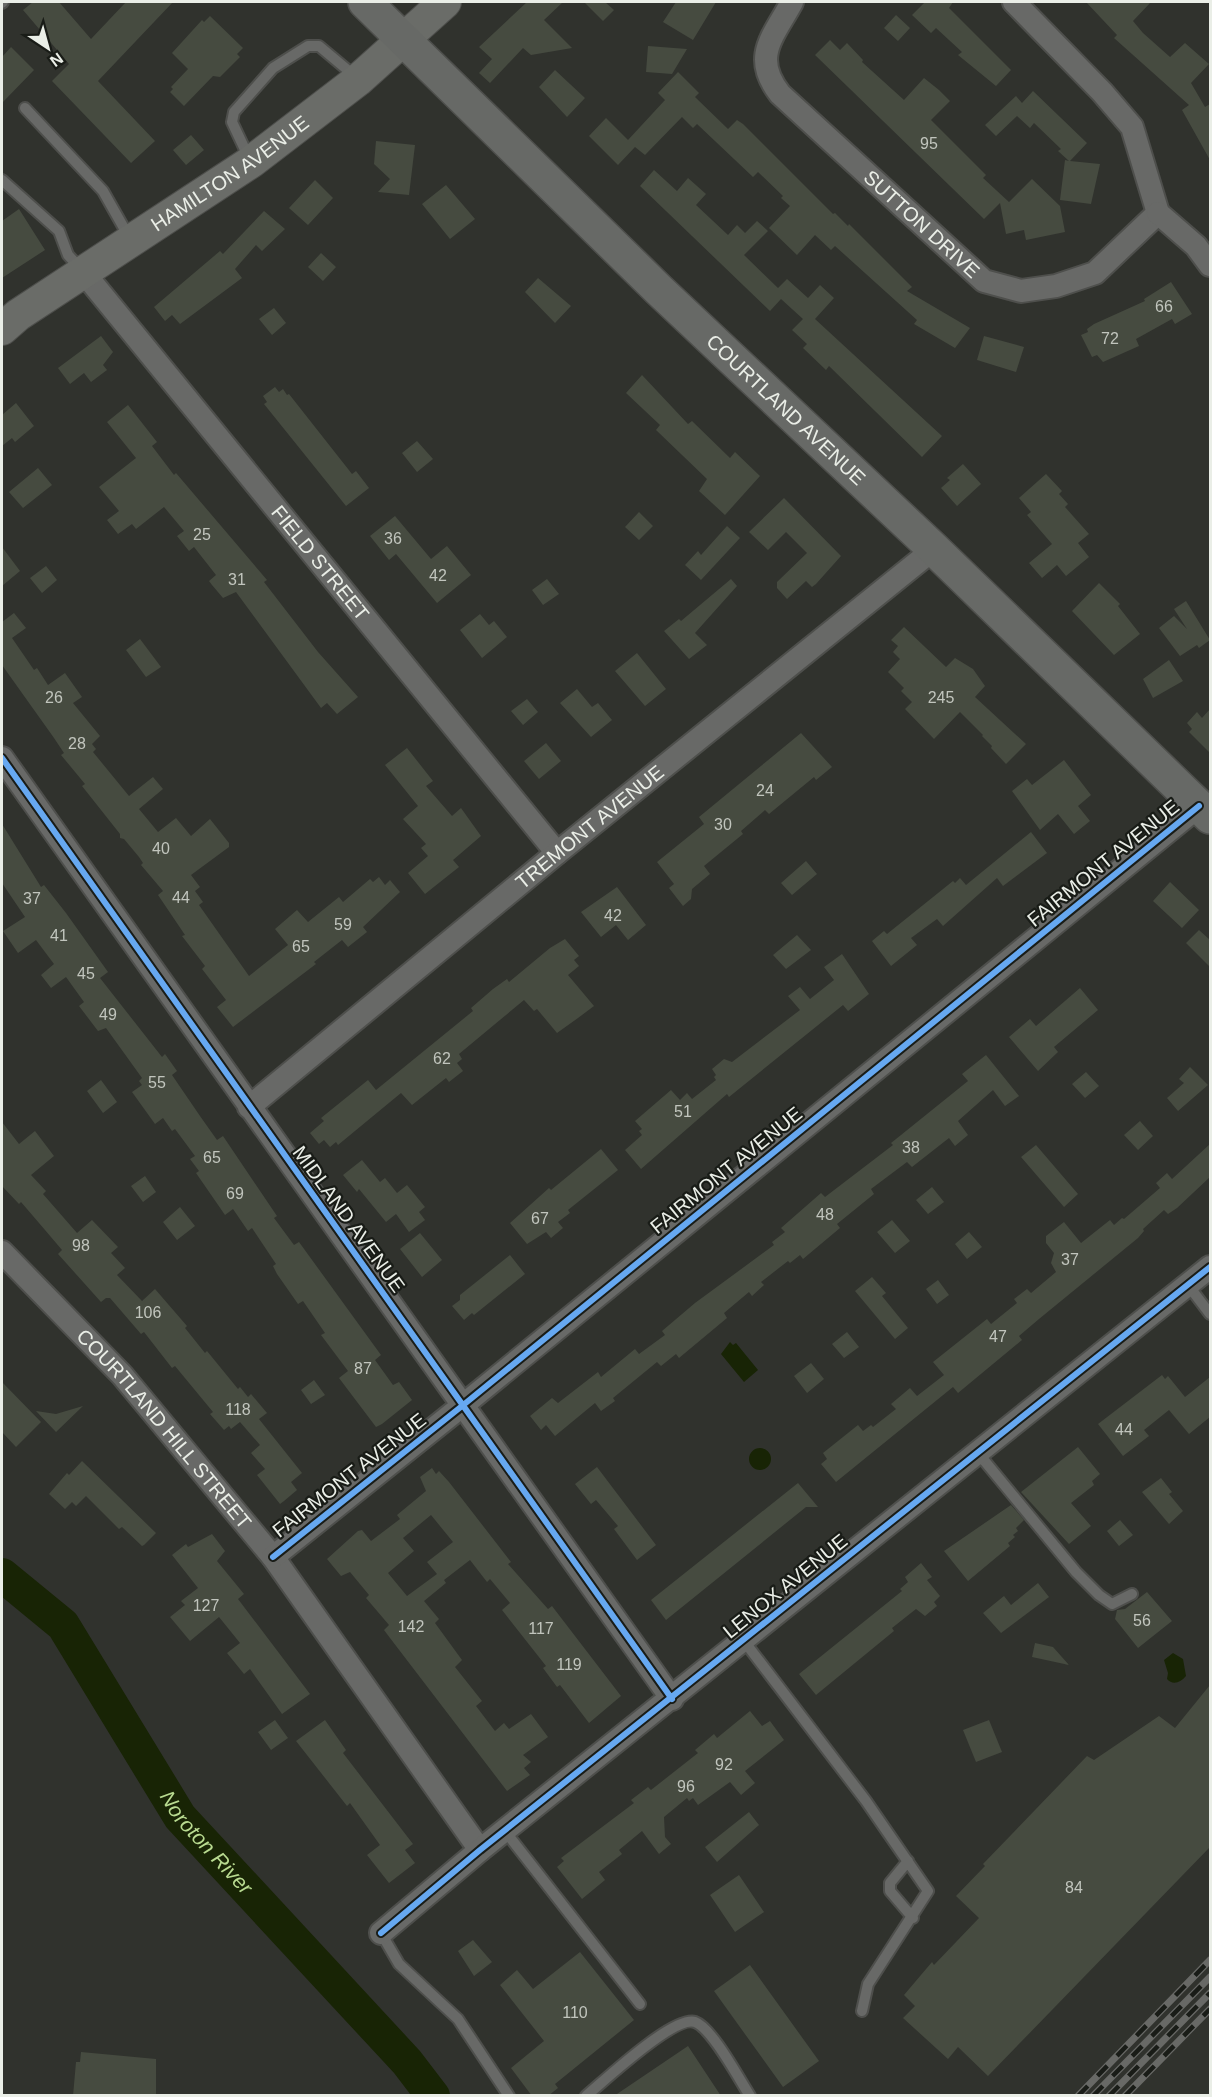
<svg xmlns="http://www.w3.org/2000/svg" width="1212" height="2097" viewBox="0 0 1212 2097" font-family="Arial,sans-serif">
  <style>
    .water { fill: #182405 }
    .lines { fill: none; stroke-linecap: round; stroke-linejoin: round }
    .river { stroke: #182405; stroke-width: 34 }
    .building { fill: #464b40; fill-rule: evenodd }
    .lane-casing { stroke: #4e4f4c; stroke-width: 14 }
    .street-casing { stroke: #4e4f4c; stroke-width: 26 }
    .secondary-casing { stroke: #4e4f4c; stroke-width: 34 }
    .primary-casing { stroke: #4e4f4c; stroke-width: 36 }
    .lane { stroke: #686967; stroke-width: 10 }
    .street { stroke: #686967; stroke-width: 22 }
    .secondary { stroke: #6a6c68; stroke-width: 32 }
    .primary { stroke: #676966; stroke-width: 33 }
    .rail-casing { stroke: #686966; stroke-width: 7 }
    .rail { stroke: #191c17; stroke-width: 4.5; stroke-dasharray: 14; stroke-linecap: butt }
    .cycleway-casing { stroke: #191c17; stroke-width: 10 }
    .cycleway { stroke: #66a8f1; stroke-width: 6 }
    .labels { text-anchor: middle; stroke-width: 4.5; stroke-linejoin: round; paint-order: stroke }
    .number-label { font-size: 16px; fill: #c1c5bd }
    .street-label { font-size: 20px; fill: #eaeee7; stroke: #191c17 }
    .water-label { font-size: 21px; font-style: italic; fill: #b8da90; stroke: #191c17 }
  </style>
  <rect width="100%" height="100%" fill="#30322d"/>
  <!-- water -->
  <path class="water" d="M730,1342L733,1345L736,1343L758,1370L744,1382L721,1354Z
    M749 1459a11 11 0 1 1 22 0a11 11 0 1 1-22 0Z
    M1173,1653L1183,1659L1186,1676C1181,1682 1173,1686 1167,1679L1168,1673L1164,1660Z"/>
  <g class="lines">
    <!-- river -->
    <path class="river" id="s1" d="M2,1575L63,1625L180,1817L407,2062L433,2096"/>
  </g>
  <!-- building -->
  <path class="building" d="M33,2H59L91,39L126,2H173L98,81L155,141L131,163L52,81L69,64L23,10Z
    M527,2H563L544,20L572,48L531,55L523,48L490,83L479,73L492,59L479,47Z
    M584,2H605L614,10L603,21Z
    M676,2H716L693,40L663,22Z
    M925,2H953L949,8L1011,70L996,86L958,55L962,52L936,28L931,33L912,15Z
    M1086,2H1151L1133,21L1143,33L1170,57L1185,43L1209,64L1191,83L1205,107L1210,104V160L1182,110L1189,105L1114,38L1117,35Z
    M896,15L910,28L898,41L884,28Z
    M210,16L243,48L237,54L240,57L220,77L213,76L184,106L170,92L173,89L171,87L188,69L172,53L202,20L204,22Z
    M830,40L840,50L847,43L863,60L862,62L904,100L924,78L939,90L950,101L931,120L986,175L983,178L1009,202L1032,179L1060,206L1065,232L1026,240L1024,230L1006,234L1000,203L984,219L815,55Z
    M648,46L687,49L672,74L646,72Z
    M11,47L34,70L2,103V57Z
    M555,70L585,98L567,117L539,87Z
    M678,72L699,93L695,97L728,129L737,120L743,124L833,214L835,213L848,226L849,224L912,287L907,291L970,328L955,348L914,324L917,320L835,246L831,250L815,235L797,255L769,228L790,206L781,198L783,196L758,172L753,177L697,124L693,128L682,117L645,155L635,147L618,165L589,136L606,118L628,140L665,100L658,93Z
    M1033,91L1087,143L1070,161L1100,164L1091,204L1060,200L1065,160L1069,161L1058,151L1061,149L1034,123L1030,128L1017,116L996,136L985,125L1016,96L1022,103Z
    M191,135L204,150L186,165L173,150Z
    M376,141L415,145L409,195L378,192L390,179L374,164Z
    M654,170L677,191L688,178L706,194L696,205L728,235L737,225L745,233L757,221L768,231L744,255L778,288L787,279L808,298L820,285L834,298L815,319L942,436L922,457L829,366L826,370L803,348L807,344L792,330L803,319L781,299L770,311L640,186Z
    M315,180L333,198L308,225L289,208Z
    M446,185L475,219L450,239L422,204Z
    M19,209L45,250L2,278V221Z
    M264,211L285,229L262,251L256,245L235,269L242,278L180,324L172,315L165,321L154,307L220,251L223,254Z
    M321,253L336,267L323,281L308,267Z
    M538,278L571,306L555,323L525,292Z
    M1171,282L1192,314L1175,324L1172,319L1136,339L1139,346L1103,362L1097,355L1092,357L1081,335L1088,332L1087,329L1094,324L1145,301L1144,299Z
    M274,308L286,323L272,335L259,319Z
    M101,336L113,352L103,365L107,370L91,382L84,373L70,384L58,368Z
    M984,336L1024,347L1016,372L977,360Z
    M642,375L688,424L692,421L730,458L735,452L760,476L725,515L699,491L707,479L656,430L660,425L626,393Z
    M275,387L279,392L283,389L287,395L289,394L352,474L356,471L369,488L346,506L264,404L267,402L263,396Z
    M16,403L34,426L15,442L12,438L2,446V415Z
    M128,405L157,442L152,446L174,475L176,473L267,580L264,582L318,652L358,697L337,714L327,703L321,708L236,592L223,598L212,585L209,581L216,575L194,547L189,551L177,536L184,531L164,507L136,529L132,524L118,534L107,520L119,511L99,487L136,458L107,422Z
    M417,441L433,459L417,472L402,453Z
    M963,464L981,484L957,506L941,488L950,480L947,478Z
    M38,468L52,485L23,508L9,492Z
    M1046,474L1062,491L1059,494L1068,504L1065,507L1089,534L1078,543L1089,557L1066,576L1057,565L1042,578L1029,563L1052,544L1027,515L1031,512L1019,498Z
    M784,498L841,556L816,584L812,587L806,581L787,599L777,588V582L807,553L786,532L768,550L749,532Z
    M639,512L653,526L639,540L625,527Z
    M395,516L431,559L447,546L471,575L437,603L396,554L389,560L370,536Z
    M727,526L740,538L701,580L685,565L698,551L701,555Z
    M2,547L20,571L2,586Z
    M46,566L57,580L42,593L30,578Z
    M547,579L559,594L543,605L532,590Z
    M731,579L737,586L695,633L707,645L689,659L664,631L679,619L681,621Z
    M1099,583L1120,604L1118,606L1140,634L1114,655L1072,611Z
    M1186,601L1210,640L1199,648L1197,645L1180,656L1159,628L1174,616L1187,629L1174,609Z
    M14,613L26,628L12,638L34,670L37,668L48,685L65,673L82,697L73,703L100,736L92,744L96,749L93,752L129,796L153,777L163,789L139,809L158,832L176,818L191,836L210,819L229,843V847L191,875L200,887L195,891L203,902L199,905L249,976L288,945L275,929L297,910L308,922L339,897L343,902L370,879L373,882L379,877L385,885L390,880L400,892L363,927L367,932L348,947L342,940L314,962L316,964L233,1027L217,1007L226,1000L202,969L205,966L182,936L185,935L158,895L163,891L141,865L143,863L139,857L124,839L120,838V834L82,786L85,784L61,755L64,753L54,738L2,665V622Z
    M480,614L489,625L494,621L507,637L482,658L460,630Z
    M904,627L946,667L955,658L973,669L985,686L975,697L1026,744L1006,764L991,748L992,746L982,736L983,735L960,712L934,739L905,709L912,702L901,691L904,688L888,672L900,659L893,652L898,646L891,640Z
    M140,639L161,667L146,677L126,650Z
    M637,653L666,689L645,706L615,671Z
    M1169,660L1183,681L1153,698L1143,679Z
    M577,689L592,707L598,703L612,720L591,737L560,703Z
    M527,699L538,712L523,725L511,711Z
    M1210,709V753L1189,732L1192,729L1187,723L1197,712L1202,718Z
    M801,733L832,767L816,780L814,777L769,814L765,810L741,831L743,834L704,866L710,874L692,889L691,899L683,906L669,888L674,884L657,862L704,824L699,817Z
    M546,743L561,761L539,779L524,761Z
    M407,748L433,781L426,786L452,816L461,808L481,836L453,860L459,867L425,894L408,873L428,856L421,848L426,844L403,819L418,806L385,765Z
    M1064,760L1091,795L1078,806L1090,821L1074,834L1058,814L1040,830L1012,791L1027,779L1032,785Z
    M2,824L41,887L44,885L66,913L108,972L100,978L162,1057L165,1054L177,1071L172,1075L200,1116L217,1140L223,1136L277,1216L274,1218L294,1245L299,1242L381,1355L375,1360L393,1385L399,1382L412,1400L382,1424L376,1427L339,1378L348,1371L321,1335L325,1333L303,1301L298,1304L277,1274L273,1266L276,1264L252,1228L248,1231L233,1209L225,1215L196,1173L199,1171L190,1159L195,1156L175,1129L172,1131L163,1118L155,1124L132,1092L142,1085L139,1081L142,1078L106,1028L98,1031L79,1006L84,1002L66,977L51,988L41,975L54,964L36,940L18,953L3,931L25,917L2,883Z
    M1031,832L1047,853L1003,886L997,878L943,926L937,919L911,938L917,945L891,966L872,941L884,931L887,934L953,881L955,883L960,878L966,885Z
    M806,861L817,874L792,895L781,883Z
    M1170,882L1199,910L1182,928L1153,901Z
    M617,887L646,925L628,940L616,925L601,937L581,912Z
    M1199,930L1210,940V967L1186,943Z
    M797,935L811,950L786,969L773,955Z
    M565,939L579,956L574,960L579,966L568,975L594,1006L578,1018L557,1033L537,1009L534,1011L524,1000L459,1054L462,1059L457,1063L463,1071L449,1082L446,1078L412,1105L401,1093L338,1145L336,1142L330,1147L324,1140L319,1144L310,1133L324,1121L321,1118L368,1080L376,1090L473,1011L471,1008L493,989L507,979L509,982L550,948Z
    M842,954L869,994L848,1011L843,1005L729,1097L727,1094L641,1169L625,1150L642,1135L639,1131L642,1129L635,1121L671,1090L680,1100L687,1093L692,1099L716,1080L714,1077L716,1075L712,1069L724,1059L732,1062L800,1010L788,996L800,987L810,999L834,980L824,967Z
    M1080,988L1098,1010L1054,1047L1058,1052L1038,1071L1009,1037L1030,1019L1036,1026Z
    M986,1055L1019,1096L1005,1106L993,1090L958,1121L968,1135L955,1146L949,1138L912,1167L907,1162L871,1189L874,1194L837,1224L840,1228L803,1259L800,1255L790,1263L788,1261L761,1282L764,1285L752,1296L749,1292L724,1313L727,1318L679,1358L676,1354L661,1366L657,1362L613,1398L615,1401L601,1411L595,1403L555,1436L546,1425L541,1430L530,1416L552,1398L558,1403L598,1372L601,1377L635,1349L639,1354L665,1335L662,1331L695,1303L774,1245L772,1242L785,1232L781,1228L821,1193L825,1197L893,1145L891,1143L901,1135L968,1081L962,1074Z
    M1190,1067L1208,1085L1178,1111L1167,1098L1184,1083L1179,1079Z
    M1086,1072L1099,1086L1085,1098L1072,1084Z
    M101,1080L117,1102L103,1113L87,1091Z
    M1140,1121L1153,1136L1138,1150L1124,1135Z
    M2,1122L19,1144L35,1131L54,1156L31,1175L46,1191L43,1194L77,1233L92,1220L118,1247L111,1253L125,1268L117,1275L142,1301L155,1289L187,1326L185,1328L205,1353L207,1351L238,1389L240,1387L248,1397L251,1394L267,1413L259,1419L302,1473L291,1482L297,1490L284,1501L280,1504L257,1475L265,1469L251,1453L260,1445L240,1422L231,1429L229,1426L224,1430L210,1414L213,1412L175,1366L172,1368L144,1332L141,1334L110,1298H106L101,1302L58,1254L62,1250L45,1230L21,1202L19,1204L2,1186Z
    M1210,1144V1177L1177,1208L1168,1214L1164,1210L1143,1229L1144,1231L1138,1238L1039,1319L1019,1336L1022,1340L958,1393L953,1387L836,1482L821,1464L827,1459L823,1453L858,1425L863,1431L871,1425L873,1427L896,1409L891,1404L910,1388L917,1396L944,1375L933,1362L987,1319L991,1324L1017,1303L1014,1299L1027,1289L1031,1293L1056,1272L1051,1263L1054,1253L1046,1243V1236L1064,1222L1081,1243L1110,1220L1114,1225L1122,1218L1124,1219L1160,1188L1156,1183L1167,1173L1172,1179Z
    M1036,1145L1078,1194L1064,1207L1021,1157Z
    M601,1149L618,1170L568,1210L570,1213L558,1222L563,1228L551,1238L546,1232L527,1244L510,1223L549,1188L551,1190Z
    M362,1160L380,1182L385,1178L397,1193L407,1185L425,1207L419,1212L425,1220L409,1232L396,1214L386,1222L359,1189L357,1192L343,1175Z
    M145,1176L156,1192L143,1202L131,1186Z
    M932,1187L944,1202L928,1214L916,1200Z
    M180,1207L195,1226L177,1240L163,1222Z
    M892,1220L910,1241L895,1253L877,1232Z
    M969,1232L982,1247L967,1259L955,1244Z
    M420,1233L442,1260L422,1277L400,1249Z
    M510,1255L525,1274L474,1315L472,1313L464,1320L452,1306L460,1300V1295Z
    M872,1277L886,1293L882,1296L908,1328L895,1339L855,1291Z
    M938,1280L949,1295L937,1304L926,1289Z
    M847,1332L859,1347L844,1358L832,1344Z
    M811,1363L824,1379L807,1393L794,1376Z
    M1162,1375L1165,1379L1168,1376L1185,1397L1210,1377V1417L1189,1434L1169,1410L1144,1430L1149,1436L1123,1456L1098,1424Z
    M314,1380L325,1395L311,1404L301,1390Z
    M2,1382L41,1422L16,1447L2,1432Z
    M83,1406L56,1432L36,1411L56,1414Z
    M1078,1447L1100,1474L1092,1481L1094,1485L1071,1503L1091,1526L1069,1544L1021,1492Z
    M82,1461L156,1533L144,1545L142,1546L122,1527L119,1529L86,1496L76,1506L72,1502L65,1509L49,1494L67,1473L69,1475Z
    M597,1467L656,1545L637,1560L614,1529L618,1526L596,1500L591,1504L575,1484Z
    M432,1468L436,1474L439,1471L449,1482L511,1562L508,1564L548,1609L552,1606L621,1696L589,1723L560,1685L557,1687L543,1668L546,1666L502,1610L510,1603L490,1579L487,1582L470,1560L444,1580L446,1583L424,1601L439,1619L435,1623L462,1660L455,1667L482,1701L476,1706L495,1731L504,1723L509,1729L531,1714L548,1737L523,1755L531,1762L524,1768L530,1775L507,1791L390,1638L384,1630L389,1625L366,1598L369,1595L350,1572L341,1576L327,1559L358,1531L362,1530L371,1541L400,1519L397,1515L426,1491L420,1477ZM431,1515L453,1542L427,1562L437,1574L407,1596L388,1573L414,1551L403,1538Z
    M1161,1478L1172,1492L1169,1494L1183,1511L1169,1524L1142,1492Z
    M798,1483L818,1507H806L666,1620L651,1600Z
    M1011,1505L1024,1520L1016,1528L1018,1531L1013,1535L1015,1537L1008,1543L1010,1546L968,1581L944,1551Z
    M1120,1520L1133,1535L1119,1546L1107,1531Z
    M212,1534L225,1551L217,1561L244,1594L238,1599L310,1694L282,1714L250,1669L244,1674L227,1653L240,1643L219,1617L190,1641L170,1617L185,1605L181,1601L198,1588L172,1555L186,1544L188,1547Z
    M921,1563L932,1577L927,1580L940,1596L934,1602L937,1606L925,1616L916,1609L892,1628L894,1631L816,1695L799,1674L902,1591L900,1589L908,1582L905,1577Z
    M1038,1583L1049,1597L1001,1633L983,1613L1004,1596L1011,1605Z
    M1147,1592L1172,1621L1138,1648L1115,1619L1117,1610L1125,1609Z
    M1035,1643L1053,1647L1069,1665L1032,1657Z
    M1210,1685V1847L988,2076L958,2047L948,2059L903,2018L915,2006L904,1995L932,1962L934,1965L979,1918L956,1896L985,1866L983,1864L1087,1756L1094,1760L1159,1716L1175,1728Z
    M750,1711L762,1726L770,1721L784,1740L745,1771L755,1783L741,1795L730,1782L698,1805L693,1798L689,1801L687,1798L664,1817L665,1837L671,1844L659,1854L642,1831L619,1850L622,1854L599,1872L605,1880L582,1899L557,1867L564,1861L561,1858L634,1803L631,1800L648,1787L651,1790L698,1753L695,1750L714,1734L717,1738Z
    M275,1720L288,1738L271,1750L258,1732Z
    M325,1720L346,1750L343,1753L413,1844L405,1850L415,1863L389,1883L367,1855L380,1845L350,1803L347,1806L296,1741Z
    M989,1720L1002,1752L976,1762L963,1730Z
    M749,1812L759,1825L717,1862L705,1847Z
    M739,1875L764,1912L735,1932L710,1895Z
    M473,1940L492,1962L474,1976L458,1951Z
    M580,1952L634,2020L555,2084L558,2088L548,2096H532L511,2068L544,2041L500,1985L517,1970L533,1989Z
    M750,1965L819,2061L783,2087L714,1991Z
    M688,2046L721,2096H614Z
    M81,2052L156,2059V2096H73L76,2062H80Z"/>
  <g class="lines">
    <defs>
      <path id="lane" d="M2,3L3,2
        M25,108L103,191L129,237
        M249,158L232,122L234,112L273,68L308,46H319L356,77
        M2,180L59,231L68,255L82,270
        M1188,1285L1210,1314
        M978,1453L1076,1572L1099,1595L1112,1604L1132,1594
        M744,1641L866,1801L928,1891L868,1984L862,2011
        M505,1831L640,2004
        M908,1861L890,1883V1891L913,1918
        M381,1933L399,1964L458,2019L509,2096
        M586,2096C604,2081 674,2015 695,2022C712,2028 739,2079 750,2096"/>
      <g id="street">
        <path id="s2" d="M792,2C773,37 751,57 780,94L984,281L1021,291L1056,286L1095,273L1158,213"/>
        <path d="M1014,2L1102,92L1132,127L1158,213"/>
        <path d="M1158,213L1196,246L1210,265"/>
        <path id="s3" d="M84,273L557,853"/>
        <path d="M2,758L672,1699"/>
        <path id="s4" d="M249,1107L557,853L934,549"/>
        <path id="s5" d="M2,1252L122,1375L273,1557L480,1850"/>
        <path d="M273,1557L462,1406L1199,806"/>
        <path d="M381,1933L480,1850L1210,1267"/>
      </g>
      <g id="secondary">
        <path id="s6" d="M2,329L18,315L251,162L358,80L445,2"/>
      </g>
      <g id="primary">
        <path id="s7" d="M365,2L659,290L934,549L1210,817"/>
      </g>
    </defs>
    <!-- lane casing -->
    <use href="#lane" class="lane-casing"/>
    <!-- street casing -->
    <use href="#street" class="street-casing"/>
    <!-- secondary casing -->
    <use href="#secondary" class="secondary-casing"/>
    <!-- primary casing -->
    <use href="#primary" class="primary-casing"/>
    <!-- lane -->
    <use href="#lane" class="lane"/>
    <!-- street -->
    <use href="#street" class="street"/>
    <!-- secondary -->
    <use href="#secondary" class="secondary"/>
    <!-- primary -->
    <use href="#primary" class="primary"/>
    <defs>
      <path id="rail" d="M1078,2096L1210,1960
        M1093,2096L1210,1977
        M1109,2096L1210,1993
        M1125,2096L1210,2009"/>
    </defs>
    <!-- rail casing -->
    <use href="#rail" class="rail-casing"/>
    <!-- rail -->
    <use href="#rail" class="rail"/>
    <defs>
      <path id="cycleway" d="M2,758L672,1699
        M273,1557L462,1406L1199,806
        M381,1933L480,1850L1210,1267"/>
    </defs>
    <!-- cycleway casing -->
    <use href="#cycleway" class="cycleway-casing"/>
    <!-- cycleway -->
    <use href="#cycleway" class="cycleway"/>
  </g>
  <g class="labels">
    <!-- number labels -->
    <g class="number-label">
      <text x="929" y="149">95</text>
      <text x="1164" y="312">66</text>
      <text x="1110" y="344">72</text>
      <text x="202" y="540">25</text>
      <text x="393" y="544">36</text>
      <text x="438" y="581">42</text>
      <text x="237" y="585">31</text>
      <text x="54" y="703">26</text>
      <text x="941" y="703">245</text>
      <text x="77" y="749">28</text>
      <text x="765" y="796">24</text>
      <text x="723" y="830">30</text>
      <text x="161" y="854">40</text>
      <text x="181" y="903">44</text>
      <text x="32" y="904">37</text>
      <text x="613" y="921">42</text>
      <text x="343" y="930">59</text>
      <text x="59" y="941">41</text>
      <text x="301" y="952">65</text>
      <text x="86" y="979">45</text>
      <text x="108" y="1020">49</text>
      <text x="442" y="1064">62</text>
      <text x="157" y="1088">55</text>
      <text x="683" y="1117">51</text>
      <text x="911" y="1153">38</text>
      <text x="212" y="1163">65</text>
      <text x="235" y="1199">69</text>
      <text x="825" y="1220">48</text>
      <text x="540" y="1224">67</text>
      <text x="81" y="1251">98</text>
      <text x="1070" y="1265">37</text>
      <text x="148" y="1318">106</text>
      <text x="998" y="1342">47</text>
      <text x="363" y="1374">87</text>
      <text x="238" y="1415">118</text>
      <text x="1124" y="1435">44</text>
      <text x="206" y="1611">127</text>
      <text x="1142" y="1626">56</text>
      <text x="411" y="1632">142</text>
      <text x="541" y="1634">117</text>
      <text x="569" y="1670">119</text>
      <text x="724" y="1770">92</text>
      <text x="686" y="1792">96</text>
      <text x="1074" y="1893">84</text>
      <text x="575" y="2018">110</text>
    </g>
    <!-- street labels -->
    <g class="street-label">
      <text dy="7" stroke="none"><textPath href="#s6" startOffset="276">HAMILTON AVENUE</textPath></text>
      <text dy="7" stroke="none"><textPath href="#s2" startOffset="294">SUTTON DRIVE</textPath></text>
      <text dy="7" stroke="none"><textPath href="#s7" startOffset="586">COURTLAND AVENUE</textPath></text>
      <text dy="7" stroke="none"><textPath href="#s3" startOffset="374">FIELD STREET</textPath></text>
      <text dy="7" stroke="none"><textPath href="#s4" startOffset="441">TREMONT AVENUE</textPath></text>
      <text transform="translate(1103 863) rotate(-39)" y="7">FAIRMONT AVENUE</text>
      <text transform="translate(726 1170) rotate(-39)" y="7">FAIRMONT AVENUE</text>
      <text transform="translate(349 1219) rotate(54)" y="7">MIDLAND AVENUE</text>
      <text dy="7" stroke="none"><textPath href="#s5" startOffset="240">COURTLAND HILL STREET</textPath></text>
      <text transform="translate(349 1475) rotate(-38)" y="7">FAIRMONT AVENUE</text>
      <text transform="translate(785 1586) rotate(-39)" y="7">LENOX AVENUE</text>
    </g>
    <!-- water labels -->
    <g class="water-label">
      <text dy="7" stroke="none"><textPath href="#s1" startOffset="340">Noroton River</textPath></text>
    </g>
  </g>
  <!-- border -->
  <rect width="1212" height="2097" fill="none" stroke="#eaeee7" stroke-width="6"/>
  <!-- north arrow -->
  <g transform="translate(48 48) rotate(144)" stroke="#191c17" stroke-width="4.5" paint-order="stroke">
  <path d="M0-4.5L10 22L0 15L-10 22Z" fill="#eaeee7"/>
  <text y="-9" font-size="16" font-weight="bold" text-anchor="middle" fill="#eaeee7">N</text>
  </g>
</svg>
